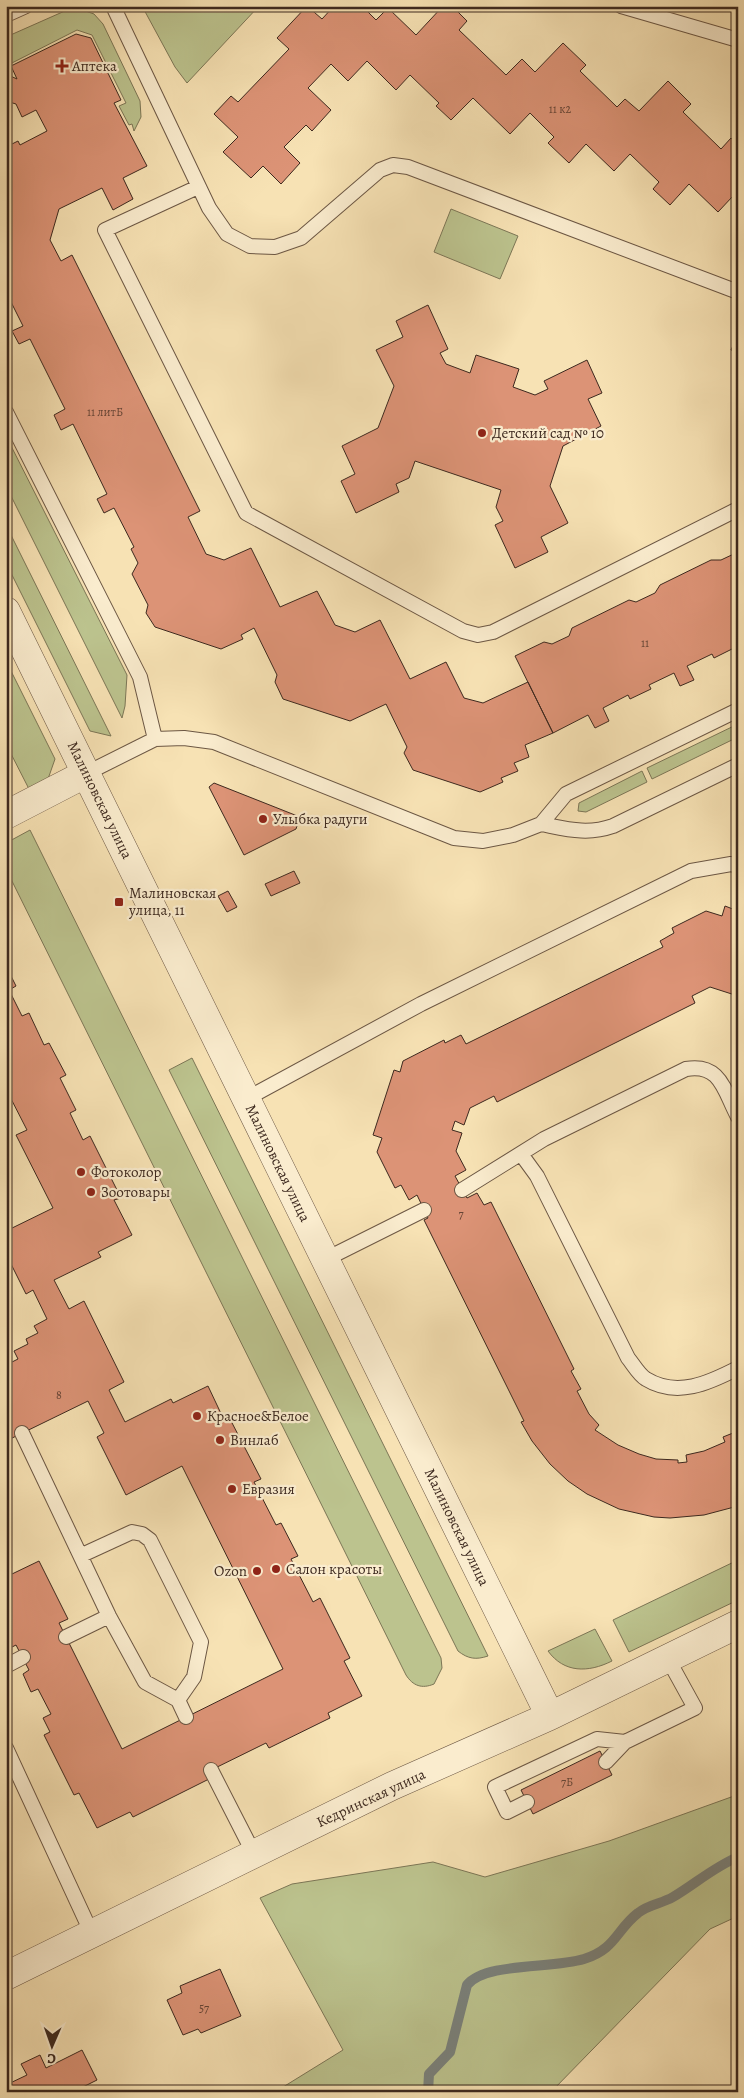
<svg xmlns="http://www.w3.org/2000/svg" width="744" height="2098" viewBox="0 0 744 2098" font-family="Alegreya,serif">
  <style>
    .green { fill: #bcc38e; stroke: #7c7656 }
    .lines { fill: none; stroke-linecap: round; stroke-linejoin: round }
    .stream { stroke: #7a817b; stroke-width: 10 }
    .building { fill: #dc9376; stroke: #3d291f }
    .lane-casing { stroke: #6c5744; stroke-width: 16 }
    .street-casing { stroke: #6c5744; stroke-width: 29 }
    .lane { stroke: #faecce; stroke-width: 14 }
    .street { stroke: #faecce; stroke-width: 28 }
    .poi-dot { fill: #8f2418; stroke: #faecce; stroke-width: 2 }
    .labels { text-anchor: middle; stroke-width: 4.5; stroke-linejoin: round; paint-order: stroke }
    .number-label { font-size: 12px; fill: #654435 }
    .poi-label { font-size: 15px; fill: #3d291f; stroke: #faecce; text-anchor: start }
    .street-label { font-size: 15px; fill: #3d291f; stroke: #faecce }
  </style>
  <rect width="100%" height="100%" fill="#f7e2b4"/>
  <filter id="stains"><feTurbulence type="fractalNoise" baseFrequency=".004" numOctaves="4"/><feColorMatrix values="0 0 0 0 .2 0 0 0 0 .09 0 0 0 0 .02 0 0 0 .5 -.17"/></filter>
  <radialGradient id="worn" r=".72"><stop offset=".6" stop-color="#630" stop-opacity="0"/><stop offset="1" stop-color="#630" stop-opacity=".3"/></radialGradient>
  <!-- green -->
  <path class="green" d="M142,6H259L187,83L175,67Z
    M80,9L94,14L103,24L140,101L141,117L134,131L132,124L129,125L119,106L126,103L92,35L77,30L6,66V37L67,10Z
    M451,209L518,236L500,279L434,252Z
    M6,436L127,675L125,706L122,718L6,486Z
    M6,525L111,736L90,731L6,563Z
    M6,661L55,759L48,779L29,789L6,744Z
    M738,724V737L652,779L647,768Z
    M642,771L647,782L586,812L578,811L579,803Z
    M30,830L441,1658L442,1668L434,1684C422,1689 413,1686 406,1675L6,869V843Z
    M192,1058L488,1656C476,1660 468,1659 458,1651L169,1070Z
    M738,1560V1600L629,1652L613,1620Z
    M595,1629L612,1661C588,1673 564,1673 548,1651Z
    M734,1796L738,1801V1916L710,1929L551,2092H275L343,2050L260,1898L292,1884L433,1862L485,1877L609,1841Z"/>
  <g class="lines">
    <!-- stream -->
    <path class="stream" d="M428,2092L429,2074L450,2052L467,1985C486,1962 552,1969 584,1959C616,1949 616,1930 638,1913C649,1904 661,1904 673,1897C695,1884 714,1867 738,1857"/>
  </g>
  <!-- building -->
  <path class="building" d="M307,6L322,19L334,6H362L376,20L388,8L416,35L443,6H452L467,21L459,30L506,75L522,59L535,72L563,43L586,65L580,71L617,107L625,99L639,111L668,81L691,104L683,112L721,149L731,138L738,145V201L733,196L718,212L689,184L670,205L653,189L659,182L630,154L614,171L586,144L569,163L548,143L554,137L530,113L510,134L473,98L451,120L436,106L439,103L410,75L396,90L367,61L348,81L331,64L308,88L331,110L312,131L306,125L284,147L300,163L281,184L263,166L251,178L223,152L238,137L214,114L231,96L238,102L289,49L277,38Z
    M76,34L91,38L121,100L114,103L147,166L123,178L133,199L113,210L102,188L59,209L50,240L61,261L72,255L200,511L188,517L206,554L224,560L251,548L280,607L317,591L335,625L355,632L380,620L410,679L446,662L464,698L483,703L528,682L553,733L525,745L529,757L514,763L518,771L501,778L503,782L480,792L413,770L404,753L407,747L386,704L350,721L283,699L275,682L277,675L254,628L241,635L243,639L221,649L155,627L146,613L148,605L132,574L138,563L131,549L134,547L114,508L104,513L97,499L107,494L73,424L61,430L54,415L65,409L30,339L19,344L12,331L23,326L6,292V147L18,141L20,145L47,131L36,110L22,117L16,104L6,101V74L17,79L11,66Z
    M428,305L448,349L440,353L446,364L470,373L476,355L519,369L513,387L535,395L548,389L544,381L587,360L602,393L588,399L601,426L563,446L550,486L568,523L541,537L548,552L515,568L495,525L503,521L496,507L501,490L415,461L409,478L396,484L399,492L356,513L341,481L355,474L342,446L378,428L394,386L376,350L403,337L396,321Z
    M738,334V353L731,350Z
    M738,552V642L734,644L736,647L714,658L712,654L687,666L694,680L680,686L674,673L649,685L651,689L630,699L628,695L603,708L609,721L595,728L588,715L553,733L515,656L544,642L552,644L569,636L572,628L629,600L636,602L655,593L660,585L711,560H721Z
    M214,783L300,817L296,829L244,855L209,787Z
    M294,871L300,883L271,896L265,884Z
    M228,891L237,907L227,912L218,896Z
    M725,906L738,911V996L710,987L692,996L695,1003L497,1102L494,1096L470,1108L464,1125L455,1121L452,1130L462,1133L456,1151L466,1170L455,1176L467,1198L477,1193L484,1205L491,1202L574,1369L571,1371L581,1389L577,1391L589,1414L599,1425L595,1430L618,1445L639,1454L656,1459L678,1460V1463L687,1462L686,1455L704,1451L725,1442L723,1437L738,1431V1506L704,1515L670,1518L654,1517L619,1509L587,1494L568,1481L550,1464L532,1441L521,1422L524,1421L424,1220L428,1218L417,1195L409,1200L401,1185L395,1188L377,1152L382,1138L373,1135L394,1070L400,1072L403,1061L444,1040L445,1043L461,1035L466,1044L663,947L660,941L674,933L672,928L706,911L722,916Z
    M6,966L16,986L9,990L22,1016L29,1013L44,1045L49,1043L66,1075L60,1078L76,1110L70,1113L83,1140L90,1136L121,1198L114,1200L132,1235L98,1252L101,1257L54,1280L69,1309L84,1301L124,1382L109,1390L125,1422L171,1399L173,1403L208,1386L225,1422L230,1419L261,1479L254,1482L276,1525L281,1523L298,1556L291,1559L313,1602L320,1598L350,1658L344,1661L362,1696L328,1713L330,1718L269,1748L266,1743L205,1773L209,1779L133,1817L130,1812L97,1828L79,1793L74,1795L44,1735L50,1732L43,1718L51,1714L38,1689L31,1692L23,1674L29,1670L16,1645L6,1650V1563L12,1574L39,1561L68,1619L59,1623L122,1749L283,1669L182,1466L126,1495L97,1437L104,1433L88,1401L6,1441V1365L18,1359L14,1351L28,1344L26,1339L38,1333L34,1326L47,1319L33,1290L26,1294L6,1254V1231L53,1208L16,1135L27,1130L6,1089Z
    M600,1751L612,1775L533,1814L521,1790Z
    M220,1969L241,2016L201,2033L198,2029L183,2035L167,2000L182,1993L180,1986Z
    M82,2050L97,2080L73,2092H6V2085L27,2075L21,2064L40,2055L46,2068Z"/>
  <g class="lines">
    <defs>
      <path id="lane" d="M113,6L209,208L227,234L250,246L275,247L301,238L380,170L393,165L408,167L738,292
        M621,6L738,40
        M6,15L26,6
        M198,187L105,230L246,513L463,631L478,635L493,632L738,509
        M6,412L140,677L155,739
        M87,773L155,739L184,738L214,742L454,838L483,841L513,835L541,824L566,794L738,710
        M541,824C567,829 587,835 613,826L738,765
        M246,1099L421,1004L691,871L731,864L738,866
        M521,1154L537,1176L628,1358C633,1364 639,1375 646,1379C677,1398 709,1383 738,1368
        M462,1190L544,1139L686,1069C721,1063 724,1091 738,1117
        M326,1259L424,1210
        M22,1433L109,1616L145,1682L178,1700L186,1717
        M82,1555L132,1532L142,1534L150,1540L201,1642L194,1677L178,1700
        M66,1637L109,1616
        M6,1666L23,1657
        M6,1748L92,1934
        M606,1762L625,1742
        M211,1770L254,1854
        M527,1802L507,1812L495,1787L597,1739L625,1742L695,1708L668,1659"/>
      <path id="street" d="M6,611L550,1716
        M6,815L87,773
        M6,1976L392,1786L550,1716L738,1624"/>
    </defs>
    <!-- lane casing -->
    <use href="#lane" class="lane-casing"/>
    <!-- street casing -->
    <use href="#street" class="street-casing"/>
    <!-- lane -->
    <use href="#lane" class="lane"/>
    <!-- street -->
    <use href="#street" class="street"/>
  </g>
  <!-- markers -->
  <g class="poi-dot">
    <path d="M59.5 58.5h5v5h5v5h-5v5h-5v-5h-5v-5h5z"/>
    <circle cx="482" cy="433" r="5"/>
    <circle cx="263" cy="819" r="5"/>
    <rect x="114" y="897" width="10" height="10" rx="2.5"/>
    <circle cx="81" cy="1172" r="5"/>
    <circle cx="91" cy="1192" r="5"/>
    <circle cx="197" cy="1416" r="5"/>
    <circle cx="220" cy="1440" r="5"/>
    <circle cx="232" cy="1489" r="5"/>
    <circle cx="276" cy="1569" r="5"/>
    <circle cx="257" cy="1571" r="5"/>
  </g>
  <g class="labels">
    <!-- number labels -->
    <g class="number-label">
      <text x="560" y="113">11 к2</text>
      <text x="105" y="416">11 литБ</text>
      <text x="645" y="647">11</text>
      <text x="461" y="1218">7</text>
      <text x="59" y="1399">8</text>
      <text x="567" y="1786">7Б</text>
      <text x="204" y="2012">57</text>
    </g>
    <!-- poi labels -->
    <g class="poi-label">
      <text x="72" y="71">Аптека</text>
      <text x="492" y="438">Детский сад № 10</text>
      <text x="273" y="824">Улыбка радуги</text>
      <text x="129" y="898">Малиновская<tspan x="129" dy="17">улица, 11</tspan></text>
      <text x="91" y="1177">Фотоколор</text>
      <text x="101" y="1197">Зоотовары</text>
      <text x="207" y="1421">Красное&amp;Белое</text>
      <text x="230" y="1445">Винлаб</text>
      <text x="242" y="1494">Евразия</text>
      <text x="286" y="1574">Салон красоты</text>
      <text x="247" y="1576" text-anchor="end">Ozon</text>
    </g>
    <!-- street labels -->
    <g class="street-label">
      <text transform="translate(100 800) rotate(64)" y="5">Малиновская улица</text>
      <text transform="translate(278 1163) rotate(64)" y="5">Малиновская улица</text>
      <text transform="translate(457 1527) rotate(64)" y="5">Малиновская улица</text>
      <text transform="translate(371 1798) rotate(-25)" y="5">Кедринская улица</text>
    </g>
  </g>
  <!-- margin -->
  <rect width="744" height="2098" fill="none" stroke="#f7e2b4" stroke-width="25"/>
  <rect x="8" y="8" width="729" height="2083" fill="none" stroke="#3d291f" stroke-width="2.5"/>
  <rect x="12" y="12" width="719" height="2073" fill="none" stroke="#3d291f"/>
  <!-- north arrow -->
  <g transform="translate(52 2046) rotate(182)" stroke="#faecce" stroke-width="4" paint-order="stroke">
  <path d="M0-4L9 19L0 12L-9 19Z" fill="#3d291f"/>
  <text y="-8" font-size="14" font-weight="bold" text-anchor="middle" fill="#3d291f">С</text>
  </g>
  <rect width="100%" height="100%" filter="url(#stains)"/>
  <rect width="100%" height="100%" fill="url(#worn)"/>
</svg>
